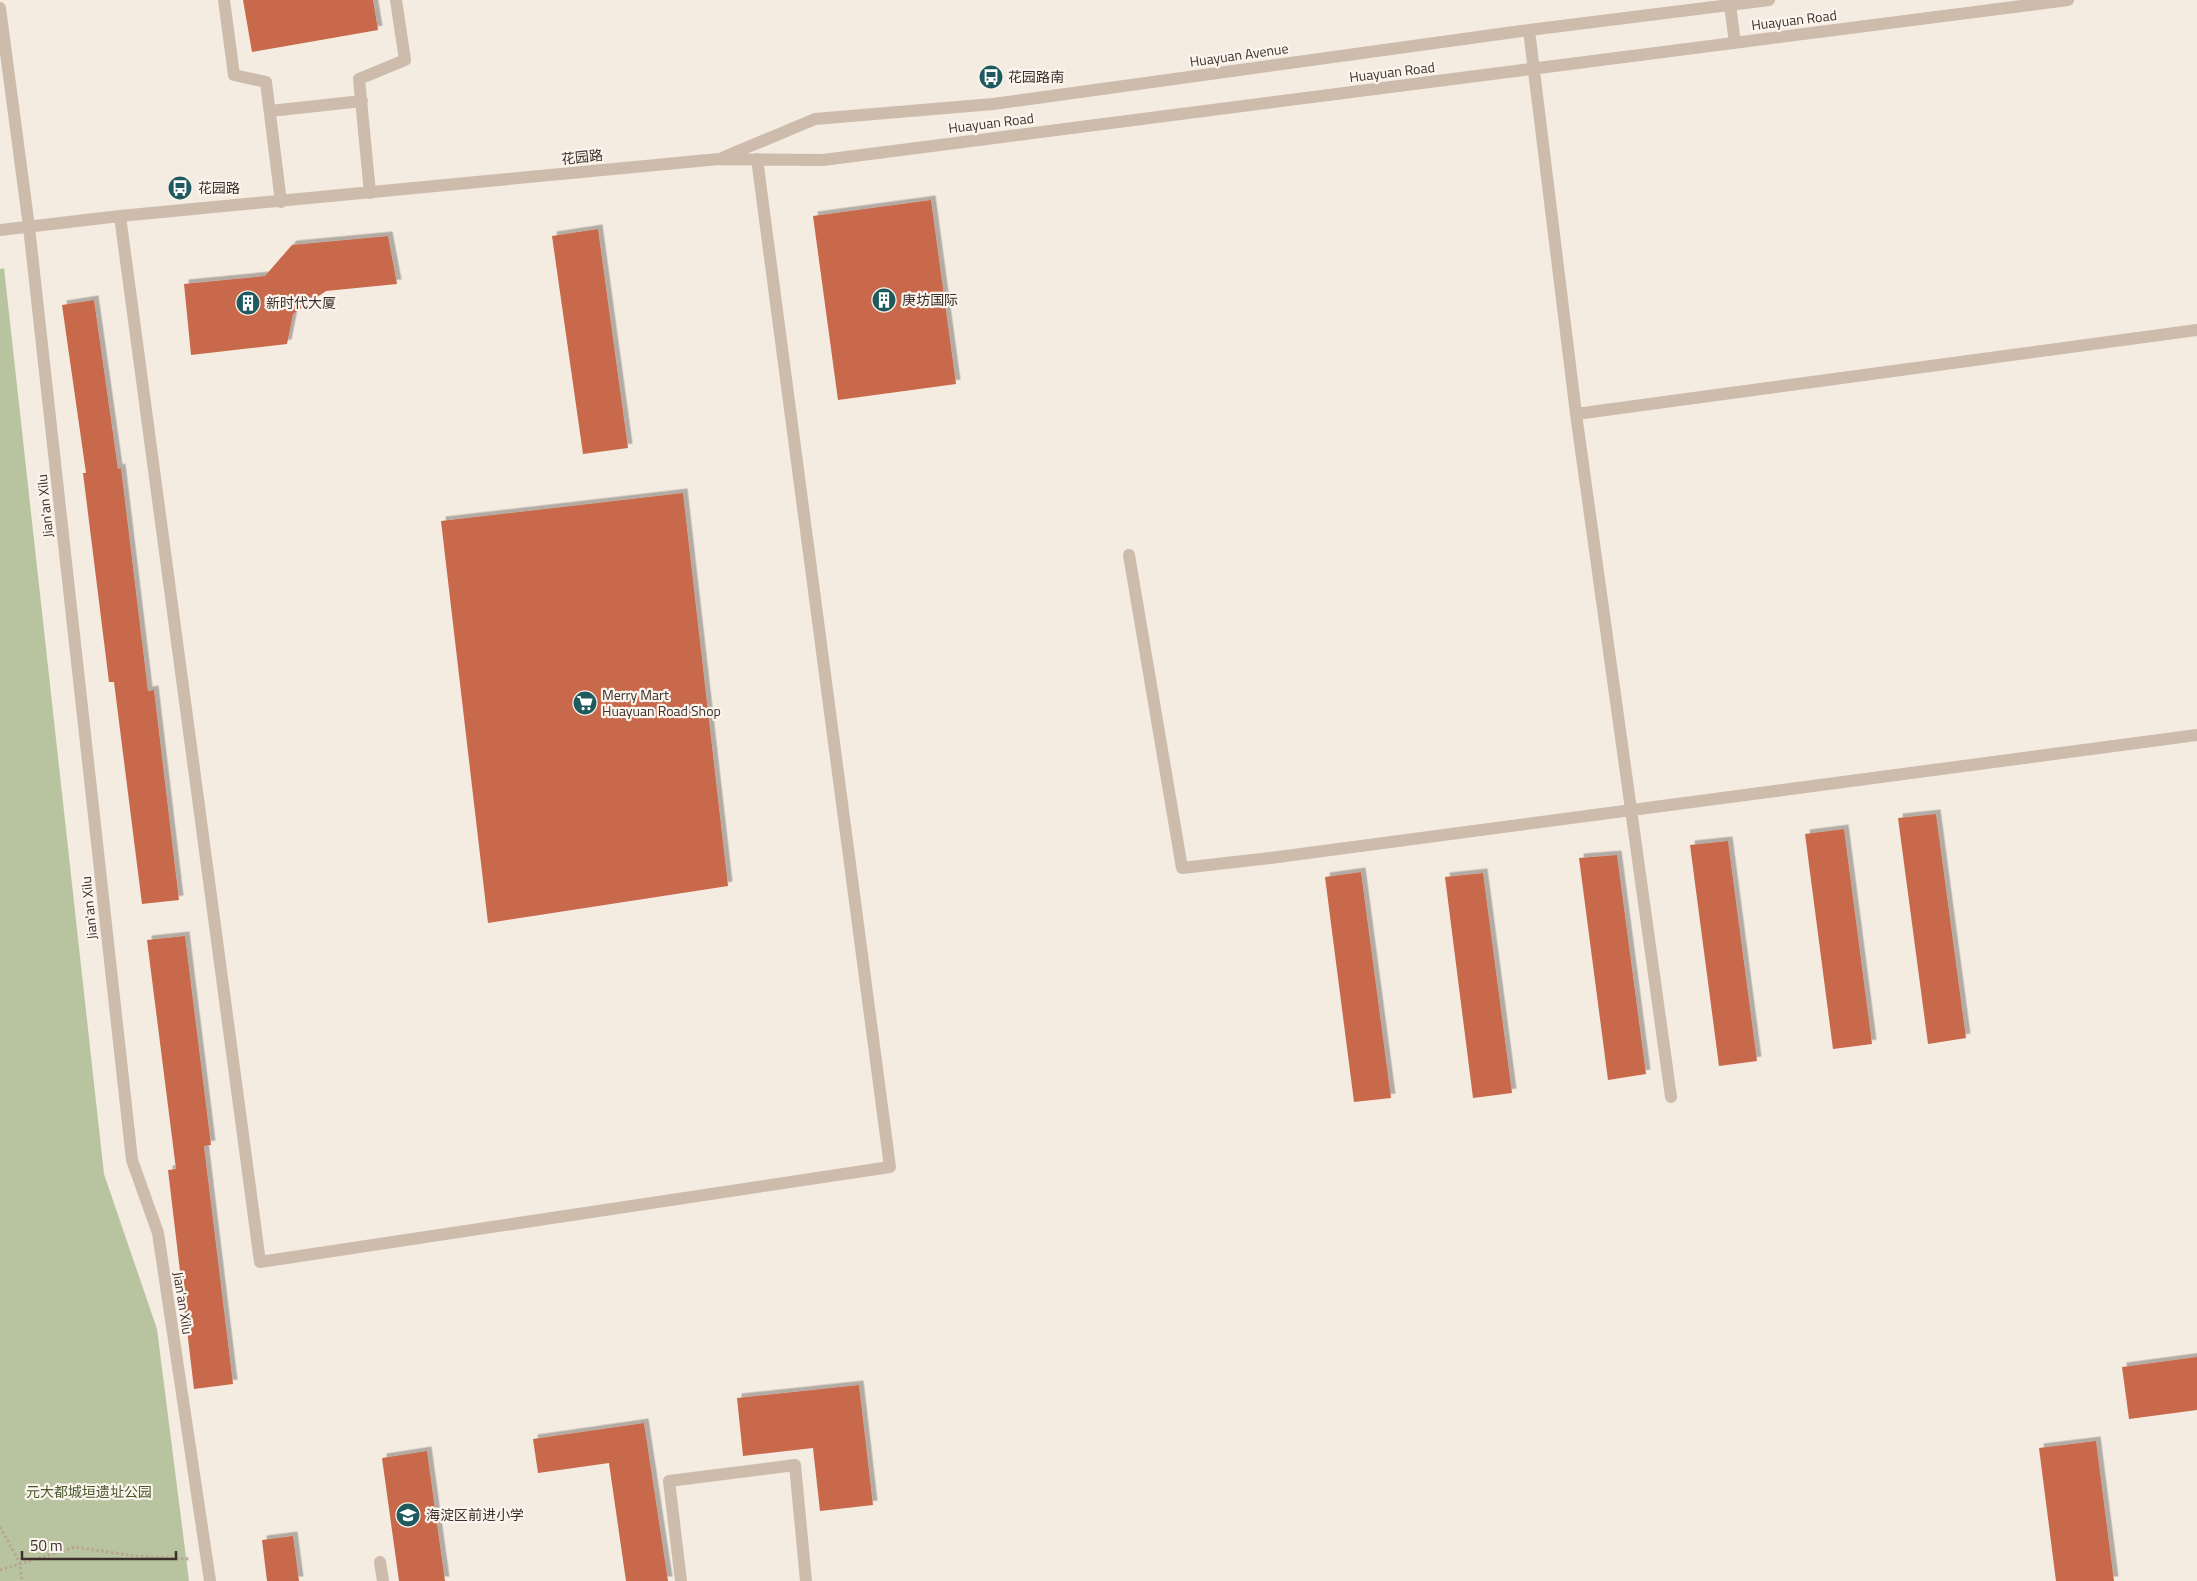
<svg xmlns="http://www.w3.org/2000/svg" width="2197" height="1581" viewBox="0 0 2197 1581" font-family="'Titillium Web','Noto Sans SC',sans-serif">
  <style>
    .green { fill: #b8c4a0 }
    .building { fill: #c8694b; filter: url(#shadow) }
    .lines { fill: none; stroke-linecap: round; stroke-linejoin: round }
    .path { stroke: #b9a596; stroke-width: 3; stroke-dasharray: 2.5 2.5; stroke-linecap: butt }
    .minor { stroke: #cdbbac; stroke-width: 12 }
    .labels { text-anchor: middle; stroke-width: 4.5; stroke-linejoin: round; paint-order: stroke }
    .street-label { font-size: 14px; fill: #3b302b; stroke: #fbf5ee }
    .poi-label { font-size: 14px; fill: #3b302b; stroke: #fbf5ee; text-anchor: start }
    .park-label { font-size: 14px; fill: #4a5a2e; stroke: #fbf5ee }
  </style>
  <defs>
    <filter id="shadow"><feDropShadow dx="4.5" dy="-4.5" stdDeviation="0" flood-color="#0004"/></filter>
  </defs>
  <rect width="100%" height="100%" fill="#f4ebe1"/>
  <!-- green -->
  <path class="green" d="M4,268L104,1174L157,1329L189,1581H0V269Z"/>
  <!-- building -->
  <path class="building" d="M243,0H373L378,30L252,52Z
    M931,200L956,384L838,400L813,216Z
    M598,229L628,448L583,454L552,236Z
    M388,236L397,284L326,291L293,314L287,344L191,355L184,284L265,276L292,245Z
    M94,300L118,469L121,468L148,691L154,690L179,900L142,904L114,682H109L83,473H86L62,305Z
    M683,493L728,886L488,923L441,521Z
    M1936,814L1966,1038L1928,1044L1898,818Z
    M1844,829L1872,1044L1833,1049L1805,834Z
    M1728,841L1757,1061L1719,1066L1690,845Z
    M1617,855L1646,1074L1608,1080L1579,858Z
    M1361,872L1391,1098L1354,1102L1325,877Z
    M1483,873L1512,1093L1473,1098L1445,877Z
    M185,936L211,1145L204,1146L233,1384L194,1389L168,1170L176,1169L147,940Z
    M2197,1357V1410L2129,1419L2122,1367Z
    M859,1385L873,1505L820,1511L813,1448L743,1456L737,1398Z
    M644,1423L668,1581H626L609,1463L538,1473L533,1439Z
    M2096,1441L2114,1581H2056L2039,1448Z
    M427,1451L445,1581H399L382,1458Z
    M293,1536L299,1581H267L262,1540Z"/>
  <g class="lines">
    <!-- path -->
    <path class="path" d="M0,1527L20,1563L22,1581
      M0,1570L75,1547L135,1556L190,1559"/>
    <!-- minor -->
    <path class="minor" d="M224,0L234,75L266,82L281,202
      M1730,5L1735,43
      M0,8L29,227L132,1160L158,1233L210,1581
      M1529,30L1576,414L1671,1097
      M270,111L362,101
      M724,157L815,119L993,104L1529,30L1769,0
      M370,193L359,79L405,60L396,0
      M120,216L260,1262L890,1167L757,159
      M0,230L120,216L719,159L823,160L2068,0
      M1576,414L2197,330
      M1129,555L1182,868L1270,858L2197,735
      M380,1562L383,1581
      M681,1581L669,1481L795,1465L806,1581"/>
  </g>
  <!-- icons -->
  <defs>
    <symbol id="bus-disc" viewBox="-11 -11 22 22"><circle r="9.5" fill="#1f5a5e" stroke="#fbf5ee"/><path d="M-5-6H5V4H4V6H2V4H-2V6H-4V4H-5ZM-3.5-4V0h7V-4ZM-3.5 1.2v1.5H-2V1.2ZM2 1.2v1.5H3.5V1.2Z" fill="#fff"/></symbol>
    <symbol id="building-disc" viewBox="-11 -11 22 22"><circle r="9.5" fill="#1f5a5e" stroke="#fbf5ee"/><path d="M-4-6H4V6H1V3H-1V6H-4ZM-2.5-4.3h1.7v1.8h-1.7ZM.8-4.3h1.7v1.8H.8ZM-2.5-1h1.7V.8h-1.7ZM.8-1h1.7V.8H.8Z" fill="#fff"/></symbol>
    <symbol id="supermarket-disc" viewBox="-11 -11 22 22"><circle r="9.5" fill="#1f5a5e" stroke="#fbf5ee"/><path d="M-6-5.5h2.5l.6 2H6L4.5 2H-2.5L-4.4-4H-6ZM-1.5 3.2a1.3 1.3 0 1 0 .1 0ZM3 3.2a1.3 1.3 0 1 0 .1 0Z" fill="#fff"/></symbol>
    <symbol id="school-disc" viewBox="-11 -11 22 22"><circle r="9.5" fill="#1f5a5e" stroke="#fbf5ee"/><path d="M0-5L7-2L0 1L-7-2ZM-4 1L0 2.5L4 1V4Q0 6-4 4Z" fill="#fff"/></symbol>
  </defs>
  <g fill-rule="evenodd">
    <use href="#bus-disc" x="977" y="63" width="28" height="28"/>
    <use href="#bus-disc" x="166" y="174" width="28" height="28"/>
    <use href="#building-disc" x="870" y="286" width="28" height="28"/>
    <use href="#building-disc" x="234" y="289" width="28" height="28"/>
    <use href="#supermarket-disc" x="571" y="689" width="28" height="28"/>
    <use href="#school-disc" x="394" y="1501" width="28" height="28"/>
  </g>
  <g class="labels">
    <!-- street labels -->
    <g class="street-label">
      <text transform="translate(1794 20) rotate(-7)" y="5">Huayuan Road</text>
      <text transform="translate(1239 55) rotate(-8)" y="5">Huayuan Avenue</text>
      <text transform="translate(1392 72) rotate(-7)" y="5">Huayuan Road</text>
      <text transform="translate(991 123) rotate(-7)" y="5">Huayuan Road</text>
      <text transform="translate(582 157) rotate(-6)" y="5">花园路</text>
      <text transform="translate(45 506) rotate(-96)" y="5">Jian'an Xilu</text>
      <text transform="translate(89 908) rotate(-96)" y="5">Jian'an Xilu</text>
      <text transform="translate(183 1303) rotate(81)" y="5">Jian'an Xilu</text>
    </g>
    <!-- poi labels -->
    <g class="poi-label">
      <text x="1008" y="82">花园路南</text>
      <text x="198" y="193">花园路</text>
      <text x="902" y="305">庚坊国际</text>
      <text x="266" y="308">新时代大厦</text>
      <text x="602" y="700">Merry Mart<tspan x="602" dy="16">Huayuan Road Shop</tspan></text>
      <text x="426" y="1520">海淀区前进小学</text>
    </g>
    <!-- park labels -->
    <g class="park-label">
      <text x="89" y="1497">元大都城垣遗址公园</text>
    </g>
  </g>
  <!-- scale -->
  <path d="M22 1551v8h154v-8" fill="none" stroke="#3b302b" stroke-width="2.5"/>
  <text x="30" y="1551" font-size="15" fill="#3b302b" stroke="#fbf5ee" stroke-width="4" paint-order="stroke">50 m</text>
</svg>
